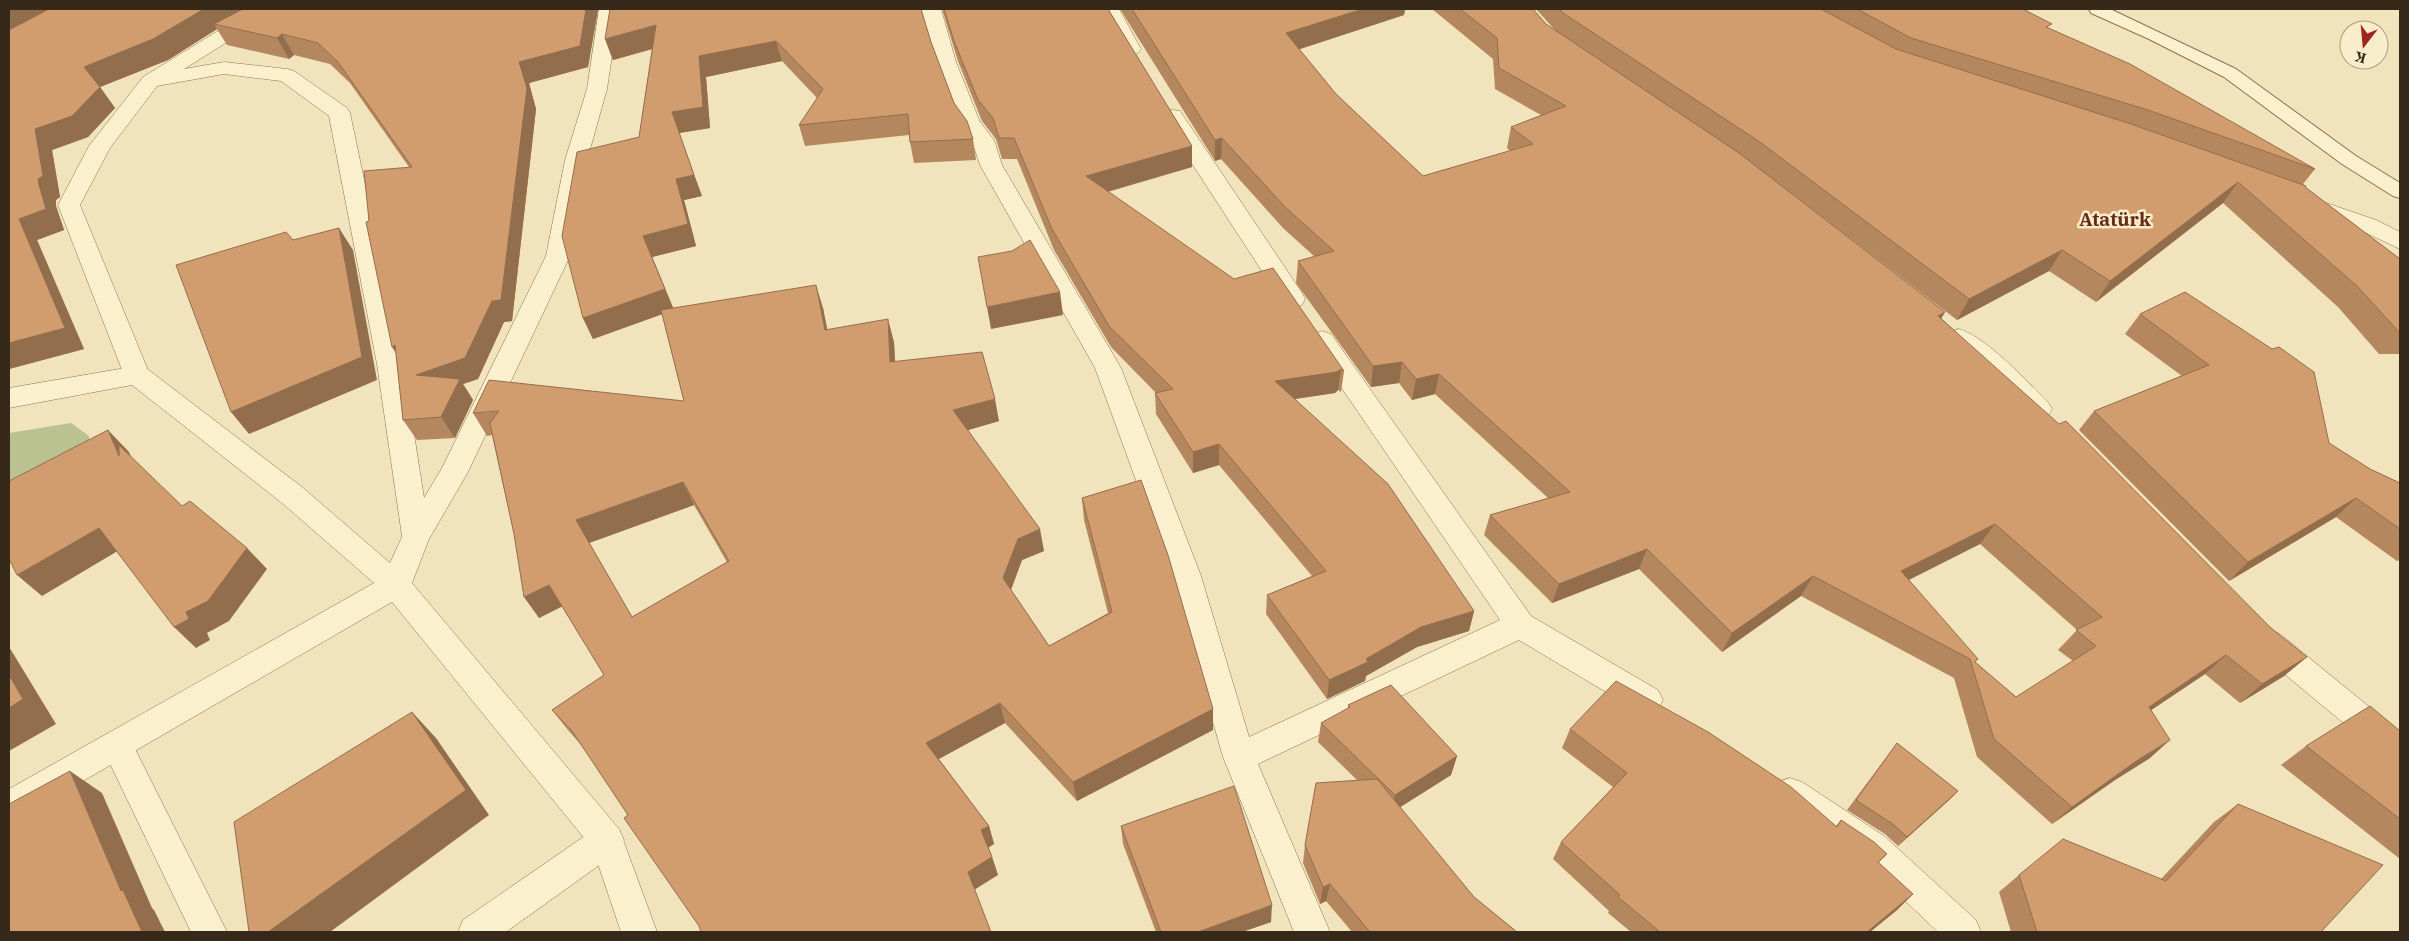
<svg xmlns="http://www.w3.org/2000/svg" width="2409" height="941" viewBox="0 0 2409 941" font-family="'IBM Plex Serif',serif">
  <style>
    .cemetery { fill: #bac38f }
    .lines { fill: none; stroke-linecap: round; stroke-linejoin: round }
    .service-casing { stroke: #897354; stroke-width: 2 }
    .minor-casing { stroke: #897354; stroke-width: 1 }
    .tertiary-casing { stroke: #897354; stroke-width: 1 }
    .service { fill: #fbf0ce; fill-rule: evenodd }
    .minor { fill: #fbf0ce; fill-rule: evenodd }
    .tertiary { fill: #fbf0ce; fill-rule: evenodd }
    .wall { fill: #b5875f; fill-rule: evenodd }
    .shaded-wall { fill: #936e4d }
    .building { fill: #d29d6e; stroke: #936e4d; fill-rule: evenodd }
    .labels { text-anchor: middle; stroke-width: 5; stroke-linejoin: round; paint-order: stroke }
    .district-label { font-size: 19px; font-weight: bold; fill: #662b16; stroke: #f8edcb }
  </style>
  <rect width="100%" height="100%" fill="#f1e3bb"/>
  <!-- cemetery -->
  <path class="cemetery" d="M71,423L89,436L91,456L9,498V433Z"/>
  <g class="lines">
    <defs>
      <path id="service" d="M2089,9H2110L2236,69L2356,156L2400,183V198L2393,196L2342,164L2224,77L2149,39L2091,13Z"/>
      <path id="minor" d="M261,9H286L283,13L240,34L184,69L224,62L287,69L294,71L347,108L350,113L403,364L430,536L426,544L416,547L406,544L402,536L377,364L329,116L281,81L224,74L157,86L110,148L80,205L150,375L146,382L137,384L128,382L124,375L58,205L89,146L143,77L226,26Z
        M921,9H941L956,62L980,122L994,140L1002,165L1121,368L1201,576L1249,737L1500,620L1313,346L1309,340L1313,334L1322,331L1331,334L1531,616L1658,690L1663,700L1658,710L1647,714L1636,710L1519,640L1258,764L1330,932H1294L1223,757L1171,576L1095,368L980,165L972,141L959,123L936,62Z
        M1099,9H1119L1141,49L1138,53L1131,55L1124,53Z
        M1172,110L1180,111L1302,293L1305,299L1302,305L1293,307L1284,305L1161,116L1164,111Z
        M2309,197L2376,220L2400,232V249L2360,230L2301,209L2298,204L2301,199Z
        M1959,329C1988,338 2026,381 2048,402L2052,409L2048,416L2039,419L2030,416L1991,377L1950,344L1946,338L1950,332Z
        M2269,630L2280,634L2400,732V765L2389,761L2258,652L2254,643L2258,634Z
        M117,731L128,735L227,932H191L101,745L106,735Z
        M1790,778L1802,782L1884,836L1976,920L1981,932H1938L1860,858L1778,804L1773,793L1778,782Z
        M607,824L619,829L624,840L619,851L506,932H458L463,920L595,829Z"/>
      <path id="tertiary" d="M599,9H619L607,89L587,160L570,256L468,472L429,539L412,583L619,829L657,932H621L593,849L392,602L21,817L9,821V789L374,583L282,503L132,385L9,408V388L137,366L146,368L302,487L390,563L406,528L442,468L546,256L565,160L587,89Z"/>
    </defs>
    <!-- service casing -->
    <use href="#service" class="service-casing"/>
    <!-- minor casing -->
    <use href="#minor" class="minor-casing"/>
    <!-- tertiary casing -->
    <use href="#tertiary" class="tertiary-casing"/>
    <!-- service -->
    <use href="#service" class="service"/>
    <!-- minor -->
    <use href="#minor" class="minor"/>
    <!-- tertiary -->
    <use href="#tertiary" class="tertiary"/>
  </g>
  <!-- wall -->
  <path class="wall" d="M9,9H598L588,67L529,83L536,109L512,321L504,322L478,379L463,384L473,400L455,438L417,440L403,420L396,353L369,221L409,167L350,83L330,64L294,55L289,59L227,45L217,29L168,60L100,87L115,108L88,137L52,150L60,197L56,200V206L64,230L37,240L84,349L9,369Z
    M942,9H1108L1192,146V167L1108,192L1344,371L1341,392L1338,390L1335,393L1295,399L1474,611L1469,631L1417,647L1366,676L1365,681L1327,699L1266,614L1267,595L1312,576L1219,465L1193,473L1156,414L1155,393H1156L1111,347L1054,250L1017,159H1002L996,139L982,121L958,61Z
    M1120,9H1405L1404,15L1299,49L1336,94L1423,176L1510,151L1507,148L1511,127L1541,115L1495,89L1493,59L1432,9H1533L1546,24L1554,29L1536,9H2023L2050,29L2315,169L2303,184L2305,187L2400,259V354H2379L2338,307L2223,203L2096,302L2049,271L1957,320L1754,165L1945,312L1941,318L2271,628L2307,657L2284,676L2240,703L2205,674L2151,710L2150,758L2115,780L2052,824L1977,757L1954,678L1801,596L1722,652L1639,569L1552,603L1484,535L1490,515L1548,498L1435,394L1412,400L1399,383L1371,387L1296,283L1298,261L1315,257L1283,228L1221,159L1215,161ZM1980,544L2077,630L2058,650L2073,661L2016,697L1975,662L1908,580Z
    M605,39L931,42L954,103L973,139L976,160L914,163L910,142L909,135L805,146L799,125L817,98L782,61L706,77L710,128L679,133L702,196L684,200L696,246L652,257L673,308H823L827,330L894,342L895,361L999,421L968,430L1044,551L1022,560L1011,590L1049,646L1108,613L1084,520L1082,498L1213,709V730L1077,801L1005,723L939,759L989,826L994,844L988,848L992,857L998,875L699,926L628,815L582,746L568,730L552,710L604,675L562,606L539,618L514,534L492,435L487,436L473,413L684,401L662,314L593,339L583,318L639,137L652,49L613,60ZM694,505L727,562L632,617L589,543Z
    M2140,314L2329,443L2370,469L2400,483V560L2397,561L2336,517L2229,581L2079,430L2094,411L2182,376L2125,334Z
    M1348,705L1457,756L1451,775L1400,807L1474,897L1517,932H1352L1326,901L1320,904L1303,863L1305,845L1357,780L1318,742L1321,723L1348,709Z
    M1570,729L1836,826L1841,820L1887,854L1878,863L1913,894L1897,910L1870,932H1631L1608,913L1609,911L1553,859L1561,842L1613,787L1562,748Z
    M2400,731V859L2281,765L2306,746Z
    M1897,743L1958,791L1948,801L1898,846L1885,834L1847,810Z
    M2238,804L2321,932H2011L1999,892L2019,875L2161,879L2214,822Z
    M1121,826L1271,922L1242,932H1156L1123,844Z"/>
  <!-- shaded-wall -->
  <path class="shaded-wall" d="M12,9H66L9,39V10Z
    M204,9H257L214,24L217,29L168,60L100,87L115,108L88,137L52,150L60,197L56,200V206L64,230L37,240L84,349L9,369V343L19,219L39,185L35,129L84,67Z
    M586,9H598L588,67L529,83L536,109L512,321L504,322L478,379L463,384L473,400L455,438L441,417L416,375L519,62Z
    M1363,9H1405L1404,15L1285,54L1286,33Z
    M656,25L663,46L613,60L605,39Z
    M282,34L294,55L289,59L277,38Z
    M776,41L782,61L706,77L710,128L679,133L672,112L699,56Z
    M1222,138L1221,159L1215,161V140Z
    M1192,146V167L1088,197L1086,176Z
    M694,175L702,196L684,200L696,246L652,257L674,310L593,339L583,318L643,236L676,179Z
    M2238,182L2223,203L2096,302L2110,281Z
    M339,228L353,250L377,380L249,434L231,412Z
    M2062,250L2049,271L1957,320L1969,299Z
    M816,285L823,308L832,353L825,330Z
    M1060,292L1063,315L991,329L987,307Z
    M1945,312L1933,333L1938,316Z
    M888,319L894,342L896,385L890,362Z
    M395,345L405,368L392,347Z
    M1402,362L1399,383L1371,387L1373,366Z
    M1341,369L1338,390L1335,393L1274,402L1275,381Z
    M1439,374L1435,394L1412,400L1416,379Z
    M995,399L999,421L958,433L953,410Z
    M108,430L129,452L140,478L119,456Z
    M1219,444V465L1193,473V452Z
    M683,482L694,505L589,543L576,520Z
    M2356,498L2336,517L2229,581L2248,562Z
    M1995,524L1980,544L1887,591L1901,571Z
    M99,528L121,549L42,596L17,575Z
    M1040,529L1044,551L1022,560L1007,600L1003,578L1018,539Z
    M247,548L267,569L229,621L207,633L210,640L196,648L174,627L186,612Z
    M1647,549L1639,569L1552,603L1559,584Z
    M1813,576L1801,596L1722,652L1732,633Z
    M549,585L563,606L539,618L524,597Z
    M1474,611L1469,631L1417,647L1366,676L1365,681L1327,699L1329,680L1421,627Z
    M9,648L11,650L56,724L9,751Z
    M2226,655L2205,674L2129,725L2149,707Z
    M2307,657L2284,676L2240,703L2262,684Z
    M1000,703L1005,723L933,762L926,743Z
    M1213,709V730L1077,801L1073,782Z
    M412,712L436,738L489,815L330,932H268Z
    M2170,740L2150,758L2115,780L2052,824L2072,807L2135,762Z
    M1457,756L1451,775L1391,813L1395,795Z
    M70,771L102,793L152,908L154,910L165,932H142L121,891Z
    M1958,791L1948,801L1898,846L1907,837Z
    M989,826L994,844L986,849L981,830Z
    M992,857L998,875L974,890L968,872Z
    M1330,884L1326,901L1320,904L1323,887Z
    M1913,894L1897,910L1870,932H1867Z
    M1272,905L1271,922L1242,932H1198Z"/>
  <!-- building -->
  <path class="building" d="M49,9H204L153,39L84,67L100,87L72,116L35,129L43,176L38,179L39,185L46,209L19,219L65,328L9,343V30Z
    M243,9H586L580,46L519,62L527,88L501,300L492,301L465,358L416,375L460,379L441,417L403,420L395,345L392,347L366,222L369,221L364,171L412,167L338,62L318,43L282,34L277,38L214,24Z
    M610,9H921L931,42L954,103L967,121L973,139L910,142L908,114L799,125L823,89L776,41L699,56L703,107L672,112L694,175L676,179L688,224L643,236L665,289L583,318L562,236L577,152L639,137L656,25L605,39Z
    M944,9H1108L1192,146L1086,176L1234,279L1273,268L1344,371L1341,369L1337,372L1275,381L1388,484L1474,611L1421,627L1366,659L1368,662L1329,680L1267,595L1326,571L1219,444L1193,452L1155,393L1173,389L1109,326L1052,229L1014,138H999L993,118L978,100L954,41Z
    M1132,9H1363L1286,33L1336,94L1423,176L1533,144L1511,127L1566,106L1499,68L1497,38L1460,9H1533L1546,24L1739,153L1945,312L1938,316L2059,424L2066,421L2271,628L2307,657L2262,684L2226,655L2149,707L2170,740L2135,762L2072,807L1994,739L1970,659L1813,576L1732,633L1647,549L1559,584L1490,515L1570,492L1439,374L1416,379L1402,362L1373,366L1298,261L1334,251L1285,207L1222,138L1215,140ZM1995,524L2102,617L2076,630L2096,646L2016,697L1975,662L1978,659L1901,571Z
    M1559,9H1821L1896,49L2131,124L2306,186L2305,187L2400,259V333L2357,286L2238,182L2110,281L2062,250L1969,299L1757,140L1563,13Z
    M1857,9H2023L2052,24L2046,27L2130,64L2315,169L2148,110L1911,38Z
    M339,228L362,357L231,412L176,265L286,232L293,240Z
    M1030,240L1060,292L987,307L978,257L1012,251Z
    M816,285L825,330L888,319L890,362L982,352L995,399L953,410L1040,529L1018,539L1003,578L1049,646L1112,612L1082,498L1141,480L1168,555L1213,709L1073,782L1000,703L926,743L989,826L981,830L992,857L968,872L991,932H701L699,926L624,818L628,815L572,731L552,710L604,675L549,585L524,597L514,534L490,423L499,411L473,413L489,380L684,401L661,310ZM683,482L729,561L632,617L576,520Z
    M2185,292L2272,349L2279,347L2314,372L2329,443L2370,469L2400,483V529L2356,498L2248,562L2094,411L2209,365L2140,314Z
    M108,430L119,456V445L182,506L190,501L247,548L208,601L186,612L189,619L174,627L99,528L17,575L9,559V481Z
    M9,675L23,699L9,708Z
    M1616,681L1708,732L1791,787L1837,827L1841,820L1874,842L1887,854L1878,862L1913,894L1867,932H1660L1618,897L1620,895L1561,842L1627,773L1570,729Z
    M1391,685L1457,756L1395,795L1321,723L1350,707L1348,705Z
    M2370,706L2400,731V819L2306,746Z
    M412,712L466,790L268,932H249L234,822Z
    M1897,743L1958,791L1907,837L1894,825L1856,800Z
    M70,771L121,891L123,890L142,932H9V804Z
    M1377,779L1474,897L1517,932H1370L1330,884L1323,887L1305,845L1316,783Z
    M1234,786L1272,905L1198,932H1161L1121,826Z
    M2238,804L2383,865L2321,932H2037L2019,875L2063,839L2166,881Z"/>
  <g class="labels">
    <!-- district labels -->
    <g class="district-label">
      <text x="2115" y="226">Atatürk</text>
    </g>
  </g>
  <!-- border -->
  <rect width="2409" height="941" fill="none" stroke="#37291a" stroke-width="20"/>
  <!-- north arrow -->
  <g transform="translate(2364 45) rotate(196)"><circle r="24" fill="#f8edcb" stroke="#ab9f84"/>
  <path d="M0-4L9 19L0 12L-9 19Z" fill="#9c2520"/>
  <text y="-8" font-size="14" font-weight="bold" text-anchor="middle" fill="#37291a">K</text>
  </g>
</svg>
